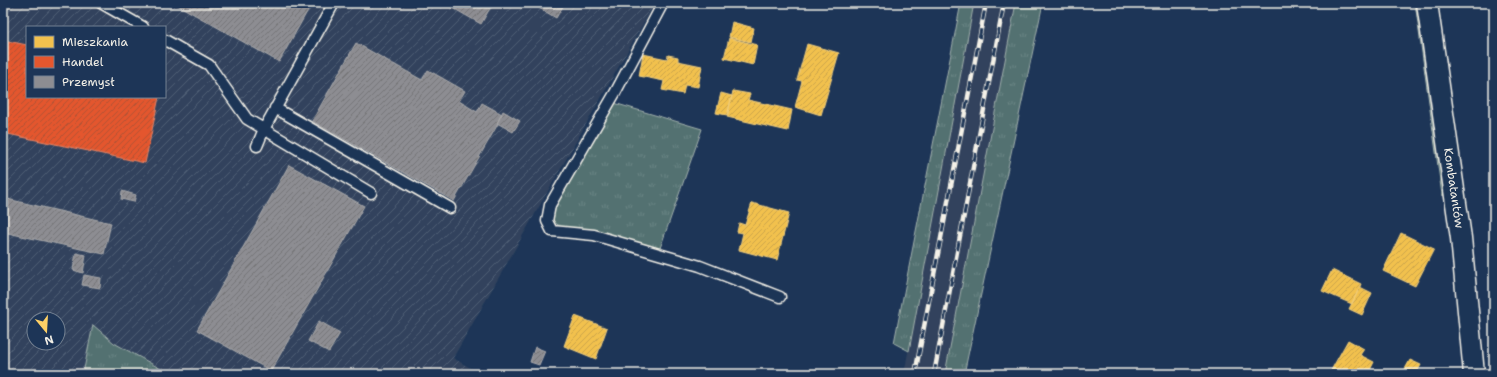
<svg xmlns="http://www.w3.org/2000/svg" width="1497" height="377" viewBox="0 0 1497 377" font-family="'Shantell Sans',sans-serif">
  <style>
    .built { fill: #31435d }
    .industrial { fill: url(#industrial-furrows); fill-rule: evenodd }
    .grass { fill: url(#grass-tufts); stroke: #a3b1ac }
    .homes { fill: url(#homes-hatch); stroke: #f3cf7c }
    .shops { fill: url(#shops-hatch); stroke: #e98566 }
    .industry { fill: url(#industry-hatch); stroke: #acabac }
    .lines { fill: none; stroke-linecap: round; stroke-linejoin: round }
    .service-casing { stroke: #f4f1e8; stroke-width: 13 }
    .minor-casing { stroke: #f4f1e8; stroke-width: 23 }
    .service { stroke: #1d3557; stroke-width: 10 }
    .minor { stroke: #1d3557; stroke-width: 20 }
    .rail-casing { stroke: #f4f1e8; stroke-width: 4.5 }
    .rail { stroke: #1d3557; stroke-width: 3; stroke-dasharray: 9; stroke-linecap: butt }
    .labels { text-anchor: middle; stroke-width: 4; stroke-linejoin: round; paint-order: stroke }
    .street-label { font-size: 12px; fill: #f4f1e8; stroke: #1d3557 }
  </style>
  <defs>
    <pattern id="industrial-furrows" width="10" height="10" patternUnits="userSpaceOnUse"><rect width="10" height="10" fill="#31435d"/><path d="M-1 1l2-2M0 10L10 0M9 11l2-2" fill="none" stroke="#4f5f74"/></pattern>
    <pattern id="grass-tufts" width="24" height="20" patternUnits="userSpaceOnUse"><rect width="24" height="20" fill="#527171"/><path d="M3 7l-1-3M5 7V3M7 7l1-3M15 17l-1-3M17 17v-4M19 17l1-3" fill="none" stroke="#6c8685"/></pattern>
    <pattern id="homes-hatch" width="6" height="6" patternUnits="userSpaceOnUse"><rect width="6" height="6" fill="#f2c14e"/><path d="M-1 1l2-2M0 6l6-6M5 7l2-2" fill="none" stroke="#c8a34c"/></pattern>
    <pattern id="shops-hatch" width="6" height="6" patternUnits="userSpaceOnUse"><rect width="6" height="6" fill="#e4572e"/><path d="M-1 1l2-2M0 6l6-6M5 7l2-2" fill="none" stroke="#ae5236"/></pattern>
    <pattern id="industry-hatch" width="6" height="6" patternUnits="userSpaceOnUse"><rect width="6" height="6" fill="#8d8d92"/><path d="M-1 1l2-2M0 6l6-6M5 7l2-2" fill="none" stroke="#757577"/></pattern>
  </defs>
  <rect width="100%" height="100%" fill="#1d3557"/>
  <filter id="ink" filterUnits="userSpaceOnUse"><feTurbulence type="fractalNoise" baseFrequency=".025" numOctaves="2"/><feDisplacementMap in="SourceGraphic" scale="8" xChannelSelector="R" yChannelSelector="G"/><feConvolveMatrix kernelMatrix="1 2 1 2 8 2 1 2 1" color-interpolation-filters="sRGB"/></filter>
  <g filter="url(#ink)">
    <!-- built -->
    <path class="built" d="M974,3H1016L945,374H904Z"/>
    <!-- industrial -->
    <path class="industrial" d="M3,3H655L453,358L474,370L472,374H170L114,343L93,325L83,374H3ZM27,27H165V97H27ZM34,319H58V343H34Z"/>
    <!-- grass -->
    <path class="grass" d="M961,3H974L909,351L894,343Z
      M1016,3H1043L964,374H945Z
      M1415,3H1422L1448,197L1442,195Z
      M614,103L702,129L659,251L582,229L561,227L554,222L552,216L564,188Z
      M93,325L114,343L170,374H83Z"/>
    <!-- homes -->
    <path class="homes" d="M732,22L754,28L751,42L729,37Z
      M729,38L757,45L753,65L724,58Z
      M807,44L839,53L821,115L795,107L802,81L797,80Z
      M643,54L667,59L668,55L678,57V61L702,66L698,87L685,85L683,94L662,90L664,81L639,76Z
      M733,91L750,94L748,100L792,110L788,131L727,117Z
      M721,93L732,96L727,115L716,113Z
      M752,203L789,213L777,260L739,250L743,233L737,232L739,223L745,225Z
      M1401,233L1434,249L1415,286L1383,271Z
      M1332,270L1361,284L1352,304L1322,291Z
      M1360,287L1372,293L1362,315L1349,309Z
      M575,316L607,328L596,359L564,346Z
      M1348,340L1364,349L1360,355L1374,362L1368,374H1329Z
      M1410,360L1421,365L1416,374L1405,369Z"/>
    <!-- shops -->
    <path class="shops" d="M3,40L27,45V97H159L145,163L3,133Z"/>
    <!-- industry -->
    <path class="industry" d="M174,3H312L279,62Z
      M444,3H493L481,24Z
      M531,3H565L556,18Z
      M356,43L422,80L428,70L465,91L459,101L477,112L482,103L502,114L497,123L498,124L454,201L312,121Z
      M503,111L520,121L513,132L497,123Z
      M289,165L364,206L271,371L197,330Z
      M122,191L136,195L134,202L121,199Z
      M3,198L111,223L104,254L3,232Z
      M76,253L86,255L83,273L73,270Z
      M84,275L101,278L100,288L82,285Z
      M319,321L340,333L329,352L308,341Z
      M535,347L545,351L539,365L530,362Z"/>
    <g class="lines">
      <defs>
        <path id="service" d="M101,3L143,27
          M663,3L615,93L550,205L547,221L552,231L594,235L700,266L780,297
          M165,40L209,65L247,119L371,193
          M275,108L450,208
          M257,146L264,129L334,3"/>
        <g id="minor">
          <path id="s1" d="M1427,3L1461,238L1474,374"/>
        </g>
      </defs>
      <!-- service casing -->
      <use href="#service" class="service-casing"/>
      <!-- minor casing -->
      <use href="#minor" class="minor-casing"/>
      <!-- service -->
      <use href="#service" class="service"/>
      <!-- minor -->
      <use href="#minor" class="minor"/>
      <defs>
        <path id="rail" d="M915,374L986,3
          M934,374L1004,3"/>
      </defs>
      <!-- rail casing -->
      <use href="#rail" class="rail-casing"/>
      <!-- rail -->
      <use href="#rail" class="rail"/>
    </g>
  </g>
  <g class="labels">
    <!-- street labels -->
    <g class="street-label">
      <text dy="4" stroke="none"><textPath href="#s1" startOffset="187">Kombatantów</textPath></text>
    </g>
  </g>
  <!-- margin -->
  <rect width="1497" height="377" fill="none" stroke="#1d3557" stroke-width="16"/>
  <rect x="8" y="8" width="1481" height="361" fill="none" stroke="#f4f1e8" stroke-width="1.5" filter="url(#ink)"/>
  <!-- legend -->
  <rect x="26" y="26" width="140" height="72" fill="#1d3557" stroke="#738091"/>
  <rect x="34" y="36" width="20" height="12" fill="#f2c14e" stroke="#738091"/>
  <text x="62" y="46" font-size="12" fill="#f4f1e8">Mieszkania</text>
  <rect x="34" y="56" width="20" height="12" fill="#e4572e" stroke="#738091"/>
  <text x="62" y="66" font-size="12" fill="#f4f1e8">Handel</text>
  <rect x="34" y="76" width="20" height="12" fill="#8d8d92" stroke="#738091"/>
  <text x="62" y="86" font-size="12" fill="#f4f1e8">Przemysł</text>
  <!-- north arrow -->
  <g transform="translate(46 331) rotate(162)"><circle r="19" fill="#1d3557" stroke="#738091"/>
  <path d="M0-3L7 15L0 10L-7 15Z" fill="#ffd166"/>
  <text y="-6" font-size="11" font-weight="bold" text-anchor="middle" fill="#f4f1e8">N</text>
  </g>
</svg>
